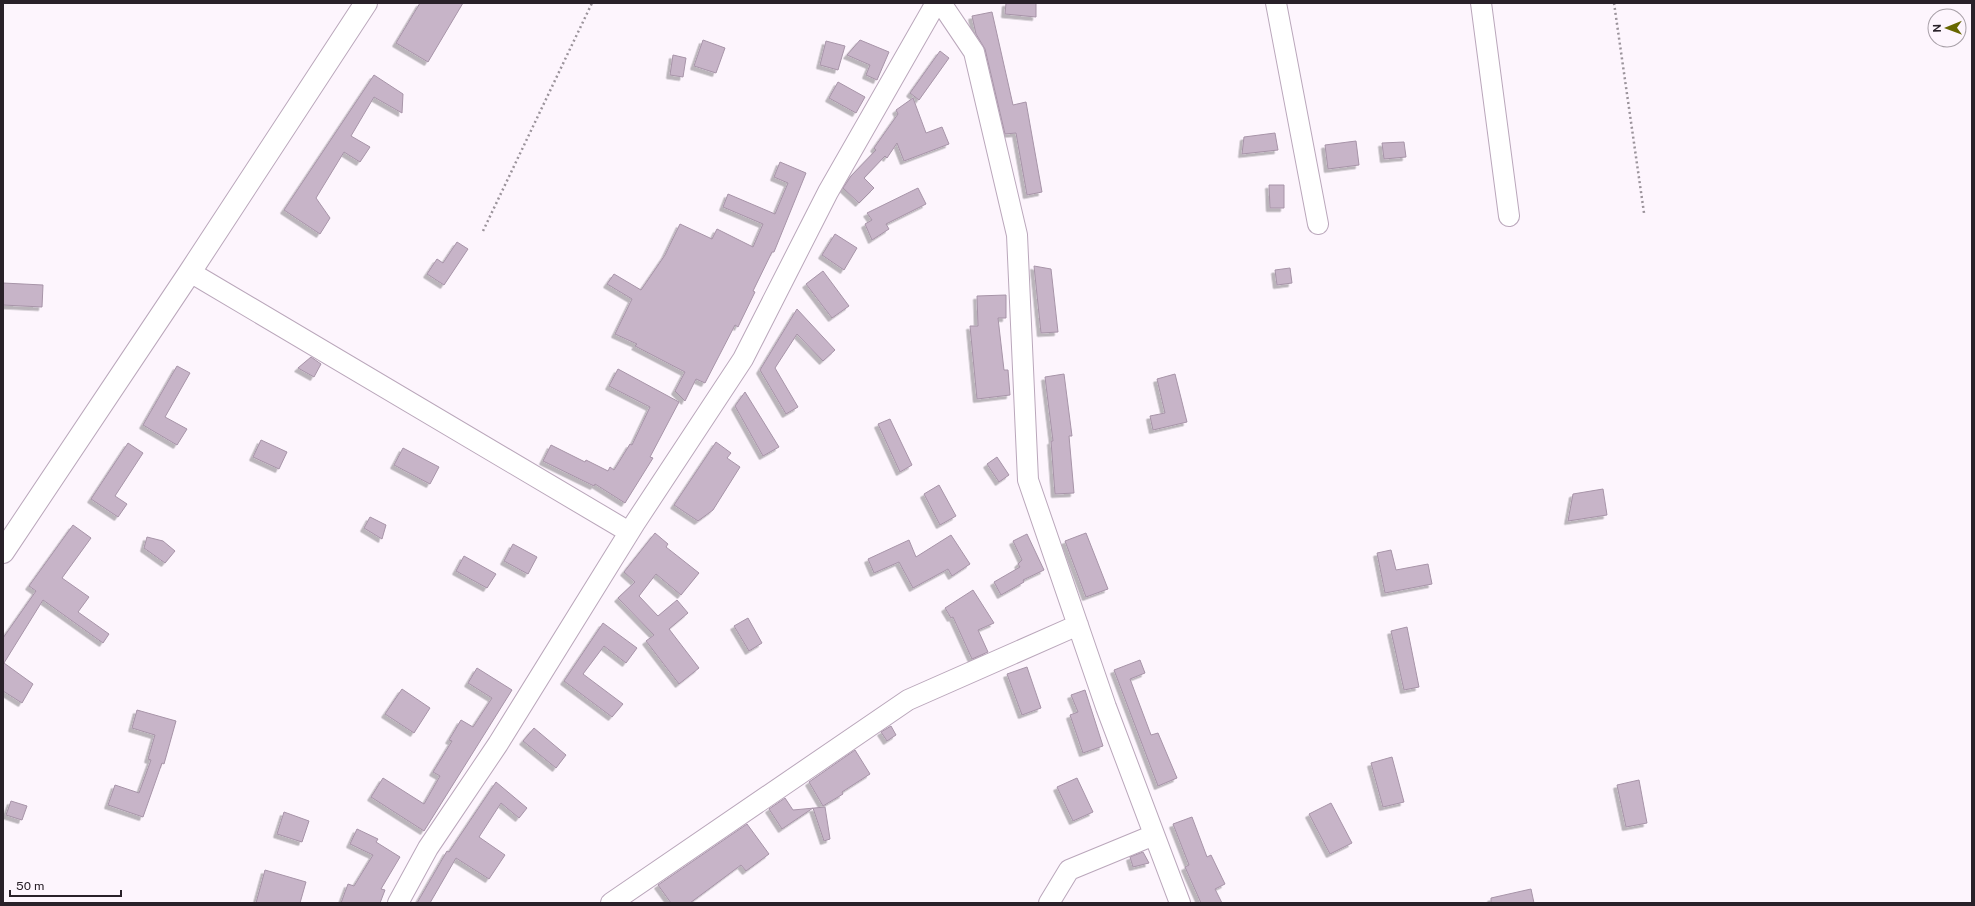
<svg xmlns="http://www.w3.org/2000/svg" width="1975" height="906" viewBox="0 0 1975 906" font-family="'Public Sans',sans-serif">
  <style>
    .building { fill: #c7b4c8; stroke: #a794a8; filter: url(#shadow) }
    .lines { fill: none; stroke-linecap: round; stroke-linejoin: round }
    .minor-casing { stroke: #baa7bb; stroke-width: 22 }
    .major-casing { stroke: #baa7bb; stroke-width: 24 }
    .path { stroke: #9b939b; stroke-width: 2.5; stroke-dasharray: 2 3; stroke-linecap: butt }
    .minor { stroke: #fff; stroke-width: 20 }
    .major { stroke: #fff; stroke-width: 22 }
  </style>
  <defs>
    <filter id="shadow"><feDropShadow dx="-3.5" dy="3.5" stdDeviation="0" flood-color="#0004"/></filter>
  </defs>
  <rect width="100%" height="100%" fill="#fdf5fd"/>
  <!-- building -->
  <path class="building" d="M420,3H463L428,62L396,43Z
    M1006,3H1036V17L1005,14Z
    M992,12L1013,105L1026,102L1042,192L1027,195L1016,133L1005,134L985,49L976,34L972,16Z
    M703,40L725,48L716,73L694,66Z
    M860,40L889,52L877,80L866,75L870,65L847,55Z
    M826,41L845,46L838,70L820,65Z
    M940,51L949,58L919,100L910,93Z
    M673,55L686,58L683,77L670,75Z
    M374,75L403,94L402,113L374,97L351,136L370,147L360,162L344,152L316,198L330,218L320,234L284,210Z
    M838,82L865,97L856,113L829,98Z
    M913,98L926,133L942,127L949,144L904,161L897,143L887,158L885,156L864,178L874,188L859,203L843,188L851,176L876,150L874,148L898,114L896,110Z
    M1275,133L1278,150L1242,154L1244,137Z
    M1356,141L1359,165L1328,169L1325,145Z
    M1404,142L1406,157L1384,159L1382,143Z
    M780,162L806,173L774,252H772L753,291L755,292L738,327L735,325L705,383L696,379L685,401L675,391L685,372L635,346L637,344L615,334L632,299L607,284L614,274L641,290L665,255L680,224L712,239L717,229L753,247L763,224L723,207L728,194L775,214L788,183L774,177Z
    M1269,185H1284V208H1270Z
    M918,188L926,204L886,224L889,229L872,240L865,224L872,220L867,213Z
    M835,234L857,248L844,270L822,255Z
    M457,242L468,249L444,285L427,274L437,259L443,263Z
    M1034,266L1051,269L1058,332L1041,333Z
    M1290,268L1292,283L1277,285L1275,270Z
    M823,271L849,306L832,318L806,284Z
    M3,283L43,285L42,307L3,305Z
    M1006,295V318H998L1004,370H1008L1010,395L977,399L970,326H978L977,296Z
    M797,309L835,350L823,361L797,334L775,368L798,407L786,414L760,370Z
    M311,357L321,364L314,377L298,368Z
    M177,366L190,373L165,417L187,429L177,445L143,425Z
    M618,369L679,402L650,457L653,458L625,503L595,484L594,486L543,461L551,445L585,462L586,460L608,471L610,467L614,470L630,444L632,445L650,407L609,386Z
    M1064,374L1072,436H1069L1074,493L1055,494L1051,441H1053L1045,377Z
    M1175,374L1187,422L1153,430L1150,416L1165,413L1157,379Z
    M745,392L779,447L763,456L735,406Z
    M890,419L912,465L900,472L878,424Z
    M261,440L287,452L279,469L253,457Z
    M716,442L731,453L727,458L740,467L713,510L698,521L674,505Z
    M128,443L143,453L115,496L127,504L118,517L91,499Z
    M403,448L439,467L430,484L394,465Z
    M997,457L1009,475L999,482L987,464Z
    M939,485L956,516L940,525L924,494Z
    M1603,489L1607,515L1568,521L1573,494Z
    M370,517L386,525L382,539L364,528Z
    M73,525L91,538L62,578L89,597L78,612L109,634L103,643L43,600L4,663L33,684L22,703L3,691V638L36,591L29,586Z
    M655,533L668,544L666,547L699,573L681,595L656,574L639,596L658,616L677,600L688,613L669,629L699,668L679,684L646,641L654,635L618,598L635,582L624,572Z
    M1086,533L1108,589L1086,597L1065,541Z
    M1027,534L1044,570L1023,580L1024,582L1001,595L994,582L1020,567L1018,564L1022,560L1013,541Z
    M951,535L970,564L952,576L948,569L913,588L899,562L874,573L868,559L909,540L916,557Z
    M147,537L163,541L175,551L165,563L144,548Z
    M513,544L537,557L528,574L504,561Z
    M1391,550L1396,570L1428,564L1432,584L1385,593L1377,553Z
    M464,556L496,574L487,588L456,571Z
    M973,590L994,623L978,630L988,652L972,659L953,617L951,618L945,608Z
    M748,618L762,643L749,651L734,626Z
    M603,623L637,648L626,663L604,646L583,674L623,704L612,717L564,681Z
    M1407,627L1419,687L1404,690L1391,631Z
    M1140,660L1145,673L1130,679L1151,735L1158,733L1177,778L1158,786L1114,670Z
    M1027,667L1041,708L1022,715L1007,674Z
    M477,668L512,690L424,831L371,797L383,778L424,804L440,776L433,772L452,741L449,740L461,720L473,727L492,698L468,683Z
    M402,689L430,708L414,733L385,714Z
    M1085,690L1103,746L1083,753L1070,715L1078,712L1071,695Z
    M137,710L176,721L164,764L162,763L143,817L108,805L115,785L139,793L151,760L148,759L155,735L132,728Z
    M891,726L896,735L887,741L881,732Z
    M534,728L566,755L556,768L523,741Z
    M855,750L870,774L842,792L843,794L823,806L809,782Z
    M1392,757L1404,802L1383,807L1371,763Z
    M1077,778L1093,812L1073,821L1057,787Z
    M1639,780L1647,823L1626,827L1617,785Z
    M496,782L527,808L519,818L501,803L479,837L505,855L489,879L456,858L430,903H417L447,851L449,852Z
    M785,798L793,810L825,807L830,839L824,841L813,808L782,829L769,809Z
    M11,801L27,806L22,820L6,815Z
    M1331,803L1352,843L1330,854L1309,814Z
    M284,812L309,821L302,842L277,834Z
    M1192,817L1207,857L1211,855L1225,884L1215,889L1222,903H1201L1185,867L1189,865L1173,824Z
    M747,824L769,854L746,871L741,865L690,903H671L658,885Z
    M357,829L378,839L376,842L400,857L381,889L385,890L380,903H341L348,884L354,886L373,855L350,844Z
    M1143,852L1149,863L1133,867L1130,857Z
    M265,870L306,882L300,903H256Z
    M1531,889L1534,903H1491V898Z"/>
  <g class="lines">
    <defs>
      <path id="minor" d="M941,3L974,52L1017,235L1028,480L1106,707L1180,903
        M1276,3L1318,224
        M1481,3L1509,216
        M190,272L629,532
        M398,903L428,848L498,744L635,523L743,359L828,192L936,3
        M611,903L908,700L1078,625
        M1049,903L1069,870L1154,835"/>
      <path id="major" d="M3,552L190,272L366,3"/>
    </defs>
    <!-- minor casing -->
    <use href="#minor" class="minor-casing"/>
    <!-- major casing -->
    <use href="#major" class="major-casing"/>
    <!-- path -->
    <path class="path" d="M1614,3L1644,213
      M483,231L592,3"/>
    <!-- minor -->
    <use href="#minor" class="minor"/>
    <!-- major -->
    <use href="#major" class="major"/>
  </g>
  <!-- border -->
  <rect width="1975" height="906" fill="none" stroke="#292129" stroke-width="8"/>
  <!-- north arrow -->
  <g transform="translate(1947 28) rotate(269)"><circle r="19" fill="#fdf5fd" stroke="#a8a0a8"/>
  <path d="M0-3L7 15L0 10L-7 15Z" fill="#676600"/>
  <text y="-6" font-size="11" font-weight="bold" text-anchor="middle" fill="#292129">N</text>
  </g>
  <!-- scale -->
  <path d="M10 890v6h111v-6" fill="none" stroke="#292129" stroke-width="2"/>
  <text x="16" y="890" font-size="12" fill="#292129" stroke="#fdf5fd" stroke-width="3" paint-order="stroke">50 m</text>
</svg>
